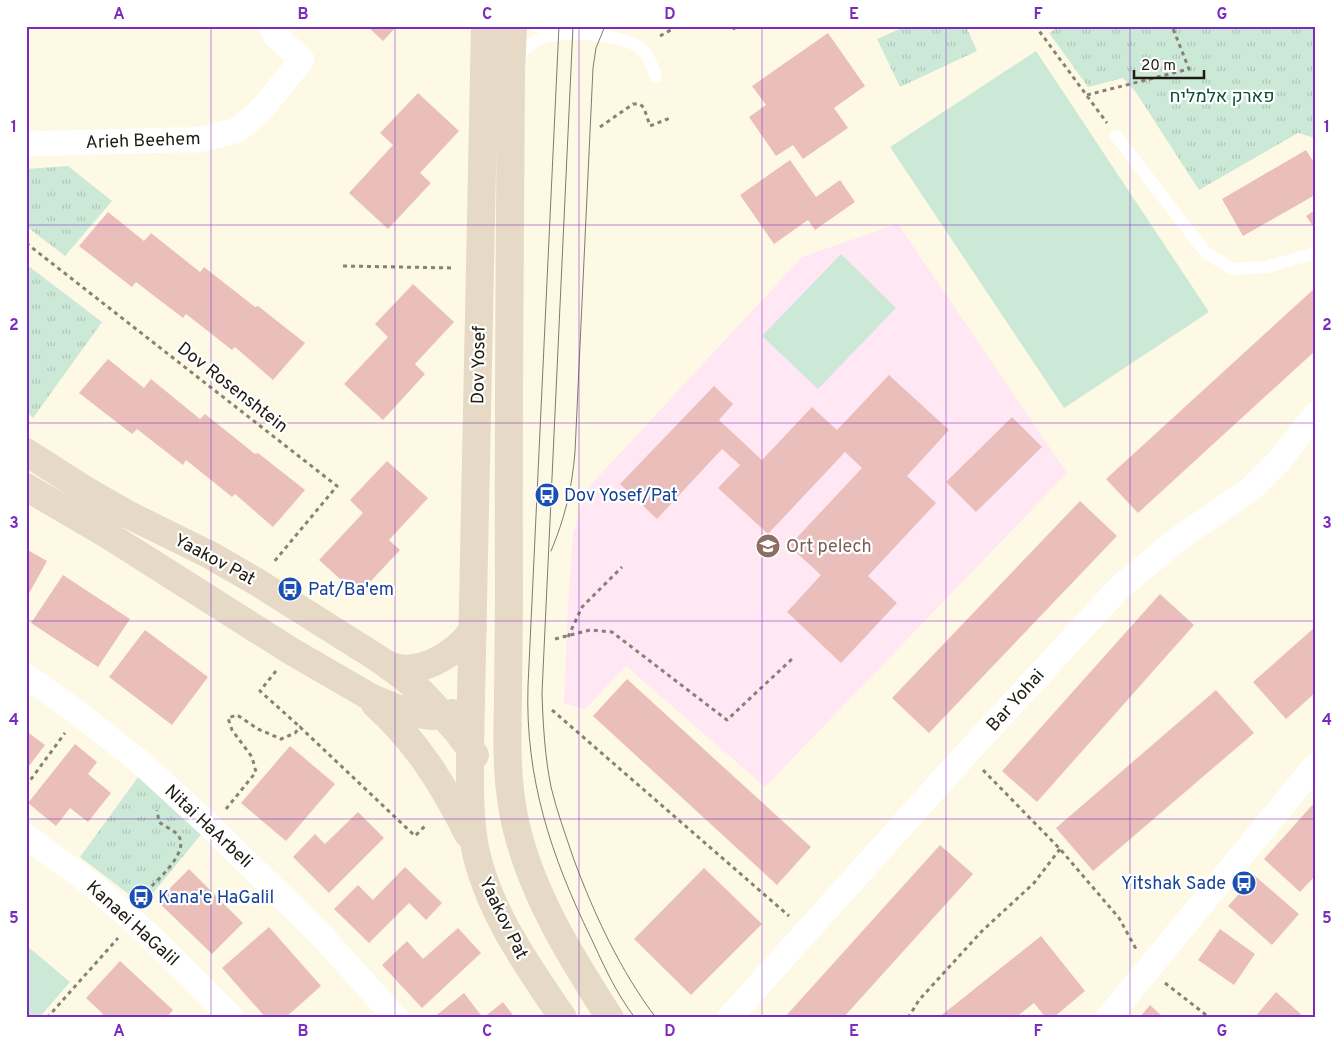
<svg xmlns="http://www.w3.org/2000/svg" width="1341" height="1044" viewBox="0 0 1341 1044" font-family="Overpass,Heebo,sans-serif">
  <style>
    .education { fill: #ffe7f4 }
    .grass { fill: #cce9d8 }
    .park { fill: url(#park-tufts) }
    .building { fill: #eabfbb }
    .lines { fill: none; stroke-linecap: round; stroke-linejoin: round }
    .path { stroke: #868274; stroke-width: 3; stroke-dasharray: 4 4; stroke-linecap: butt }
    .lane { stroke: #fff; stroke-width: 12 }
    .street { stroke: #fff; stroke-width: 25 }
    .secondary { stroke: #e6d9c6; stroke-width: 28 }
    .tram { stroke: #7f7b6e; stroke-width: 1 }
    .grid { fill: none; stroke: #7b2cbf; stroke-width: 1; stroke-opacity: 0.55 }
    .labels { text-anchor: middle; stroke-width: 4.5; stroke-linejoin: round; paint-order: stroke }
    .park-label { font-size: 18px; fill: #084f34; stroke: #fff }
    .street-label { font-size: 18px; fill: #1e1b12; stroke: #fff }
    .transit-label { font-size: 18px; fill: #164399; stroke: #fff; text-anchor: start }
    .education-label { font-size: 18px; fill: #785e54; stroke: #fff; text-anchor: start }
    .neatline { fill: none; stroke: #7b2cbf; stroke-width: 2 }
    .grid-label { font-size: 16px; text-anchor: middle; font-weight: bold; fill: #7b2cbf }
  </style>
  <defs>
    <pattern id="park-tufts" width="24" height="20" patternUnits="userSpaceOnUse" patternTransform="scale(1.25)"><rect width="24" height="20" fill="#cce9d8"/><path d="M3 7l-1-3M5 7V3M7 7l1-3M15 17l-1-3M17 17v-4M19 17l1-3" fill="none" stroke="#afc7b8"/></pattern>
  </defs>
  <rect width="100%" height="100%" fill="#fef9e5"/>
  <!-- education -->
  <path class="education" d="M898,224L1067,473L765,787L626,666L585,709L564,704L568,605L573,535L586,490L802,257Z"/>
  <!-- grass -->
  <path class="grass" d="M1036,51L1209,312L1064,408L890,147Z
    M841,254L896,308L818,389L762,336Z
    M26,945L70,982L39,1018H26Z"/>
  <!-- park -->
  <path class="park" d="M906,26H966L977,51L900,87L877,39Z
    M1060,26H1315V138L1298,133L1199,190L1135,91L1123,78L1088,87L1049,33Z
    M68,166L112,201L65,256L26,226V169Z
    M26,264L102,322L33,418L26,411Z
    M141,773L204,831L143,905L80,857Z"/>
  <!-- building -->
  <path class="building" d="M367,26H397L383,41Z
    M828,33L865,86L834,108L848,128L803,159L793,145L776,156L749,117L766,105L752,86Z
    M418,93L459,131L420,173L431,183L388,229L349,193L393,145L380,133Z
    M1306,150L1315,164V195L1243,236L1222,199Z
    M790,160L816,197L840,180L855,202L815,230L808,220L774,244L740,195Z
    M1315,210V229L1306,216Z
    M108,212L144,241L151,233L200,272L204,267L255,307L258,306L305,343L273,380L235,347L232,350L186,314L183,318L136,282L132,287L79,246Z
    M413,284L454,322L415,364L425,374L383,420L344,384L388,337L375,324Z
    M1315,288V351L1138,513L1106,479Z
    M108,359L144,388L151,379L200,419L205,414L255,454L258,453L305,490L273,527L235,494L232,497L186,460L183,465L137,429L132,434L79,393Z
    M889,375L949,430L907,476L936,503L868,576L897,603L841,663L787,612L821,575L789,546L862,468L845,452L768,534L718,488L740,465L722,449L657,519L620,484L714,386L733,404L719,420L762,460L812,407L837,430Z
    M1012,417L1042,447L976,512L946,482Z
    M387,461L428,498L389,540L400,550L358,595L319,560L363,513L350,500Z
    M1080,501L1117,536L929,733L892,698Z
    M26,549L47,561L26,599Z
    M63,575L130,619L98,667L31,623Z
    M1160,594L1194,625L1037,802L1002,771Z
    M1315,627V693L1286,719L1253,682Z
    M145,630L208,677L172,725L109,677Z
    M627,679L811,847L777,885L593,716Z
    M1216,690L1254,733L1093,871L1056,828Z
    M26,731L45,745L26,770Z
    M75,744L97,762L88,774L111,793L88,822L70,808L56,826L28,803Z
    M290,746L335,784L286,841L241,803Z
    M1315,802V876L1300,892L1264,859Z
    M358,812L384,838L329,893L293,857L315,834L325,844Z
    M940,845L973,874L843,1018H784Z
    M405,867L442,903L426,920L409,903L369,943L334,909L358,885L373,900Z
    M704,868L762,924L691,995L634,939Z
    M189,869L243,923L212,954L157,901Z
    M1255,876L1299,914L1272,945L1228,906Z
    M269,927L321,986L285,1018H266L222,968Z
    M458,928L481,953L422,1008L382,965L407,941L423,959Z
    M1220,929L1255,954L1234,985L1198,960Z
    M1041,936L1085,991L1053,1018H1046L1034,1003L1015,1018H938Z
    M120,961L173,1010L166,1018H99L103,1014L86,998Z
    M1276,992L1303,1016L1301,1018H1254Z
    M464,993L483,1018L503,1002L515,1018H433Z
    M1150,1005L1164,1018H1139Z"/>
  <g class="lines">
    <!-- path -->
    <path class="path" d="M733,26L735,31
      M1040,26L1037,28L1107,123
      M660,36L678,26
      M1087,95L1189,69L1172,26
      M600,127L633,104H640L644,108L650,126L670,118
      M26,243L337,486L273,563
      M343,266L455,268
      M568,637L582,607L622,567
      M555,639L590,630L612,632L727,720L793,658
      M276,671L260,691L300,727
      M552,710L789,916
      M983,770L1060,849L1119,918L1136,949
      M26,786L65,733
      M226,809L256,772L252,757L232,730L228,718L237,715L258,729L281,739L295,733L300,727L415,836L425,826
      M143,899L146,892C157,880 194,849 176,833C171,829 164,826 159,822L157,810
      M1165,983L1210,1018
      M47,1018L118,938
      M908,1018L919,1000L982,931L1034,883L1060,849"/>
    <!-- lane -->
    <path class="lane" d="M537,26L559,35
      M514,60C521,49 533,42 545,37C567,30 619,34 639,47C649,54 652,66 656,77
      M1116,136L1206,253L1233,269L1267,267L1315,253"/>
    <!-- street -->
    <path class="street" d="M26,144L173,140H198L238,130L260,111L302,60L275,35L271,26
      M26,676L79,714L139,761L211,827L322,936L396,1018
      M26,836C49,853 72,869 93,886C143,927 187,972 232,1018
      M729,1018L967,753L1120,587L1178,539L1251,489L1279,461L1315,415
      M1108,1018L1315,766"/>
    <!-- secondary -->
    <path class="secondary" d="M485,26L470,748C470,782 469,815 475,848C488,911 527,965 563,1018
      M513,26L511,71C510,245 508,419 509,593C509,629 508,664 508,700C507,743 506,784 516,826C533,897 571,957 610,1018
      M26,452L87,491L127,514L210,555L257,582L379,659L405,678L424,695L457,731L475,755
      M26,487L108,535L291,651L372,698L406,712L418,714L433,716L452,713
      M385,663C414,680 457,655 473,629
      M375,704C417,742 443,784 468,834"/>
    <!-- tram -->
    <path class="tram" d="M559,26L528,686C525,778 551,856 591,938C604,966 616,993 635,1018
      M573,26L542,693C543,725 545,757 551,787C557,812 566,836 574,860C595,916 620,970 656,1018
      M551,551C565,518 572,488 575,452L593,68L596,48L605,26"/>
  </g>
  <!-- grid -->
  <path class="grid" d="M211,26V1018M395,26V1018M579,26V1018M762,26V1018M946,26V1018M1130,26V1018M26,225H1315M26,423H1315M26,621H1315M26,819H1315"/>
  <!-- icons -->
  <defs>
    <symbol id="bus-disc" viewBox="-11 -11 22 22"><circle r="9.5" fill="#1a4fb4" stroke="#fff"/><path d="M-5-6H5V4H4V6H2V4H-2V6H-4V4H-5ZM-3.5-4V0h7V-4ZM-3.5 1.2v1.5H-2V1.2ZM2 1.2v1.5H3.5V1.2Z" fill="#fff"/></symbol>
    <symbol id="school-disc" viewBox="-11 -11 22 22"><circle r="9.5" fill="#8d6e63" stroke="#fff"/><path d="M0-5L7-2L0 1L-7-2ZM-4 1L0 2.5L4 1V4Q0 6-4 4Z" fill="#fff"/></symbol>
  </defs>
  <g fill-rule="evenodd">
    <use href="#bus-disc" x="533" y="481" width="28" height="28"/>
    <use href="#school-disc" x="754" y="532" width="28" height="28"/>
    <use href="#bus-disc" x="276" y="575" width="28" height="28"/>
    <use href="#bus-disc" x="1230" y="869" width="28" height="28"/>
    <use href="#bus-disc" x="127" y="883" width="28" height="28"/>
  </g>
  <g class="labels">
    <!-- park labels -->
    <g class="park-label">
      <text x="1222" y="102">פארק אלמליח</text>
    </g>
    <!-- street labels -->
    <g class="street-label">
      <text transform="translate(143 140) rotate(-2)" y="6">Arieh Beehem</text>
      <text transform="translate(478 365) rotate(-89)" y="6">Dov Yosef</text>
      <text transform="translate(233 387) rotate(38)" y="6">Dov Rosenshtein</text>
      <text transform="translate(215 559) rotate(28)" y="6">Yaakov Pat</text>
      <text transform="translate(1015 700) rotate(-48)" y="6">Bar Yohai</text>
      <text transform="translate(209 826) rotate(43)" y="6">Nitai HaArbeli</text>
      <text transform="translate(504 918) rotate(64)" y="6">Yaakov Pat</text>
      <text transform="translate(133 923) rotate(42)" y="6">Kanaei HaGalil</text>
    </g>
    <!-- transit labels -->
    <g class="transit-label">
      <text x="564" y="501">Dov Yosef/Pat</text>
      <text x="308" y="595">Pat/Ba'em</text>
      <text x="1226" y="889" text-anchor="end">Yitshak Sade</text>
      <text x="158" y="903">Kana'e HaGalil</text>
    </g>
    <!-- education labels -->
    <g class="education-label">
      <text x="786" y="552">Ort pelech</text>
    </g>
  </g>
  <!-- border -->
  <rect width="1341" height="1044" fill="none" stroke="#ffffff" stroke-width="55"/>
  <!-- scale -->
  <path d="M1134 70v8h70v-8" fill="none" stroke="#1e1b12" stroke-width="2.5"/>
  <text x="1141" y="70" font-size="15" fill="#1e1b12" stroke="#ffffff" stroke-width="4" paint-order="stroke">20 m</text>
  <rect x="28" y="28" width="1286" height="988" class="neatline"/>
  <g class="grid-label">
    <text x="119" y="19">A</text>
    <text x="303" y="19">B</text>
    <text x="487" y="19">C</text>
    <text x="670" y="19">D</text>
    <text x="854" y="19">E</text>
    <text x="1038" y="19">F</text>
    <text x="1222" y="19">G</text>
    <text x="14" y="132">1</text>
    <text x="1327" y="132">1</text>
    <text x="14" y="330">2</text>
    <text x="1327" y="330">2</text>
    <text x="14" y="528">3</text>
    <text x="1327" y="528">3</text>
    <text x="14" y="725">4</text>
    <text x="1327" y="725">4</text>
    <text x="14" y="923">5</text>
    <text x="1327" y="923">5</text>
    <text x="119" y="1036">A</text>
    <text x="303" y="1036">B</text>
    <text x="487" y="1036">C</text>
    <text x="670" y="1036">D</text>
    <text x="854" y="1036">E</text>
    <text x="1038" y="1036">F</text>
    <text x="1222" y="1036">G</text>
  </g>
</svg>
